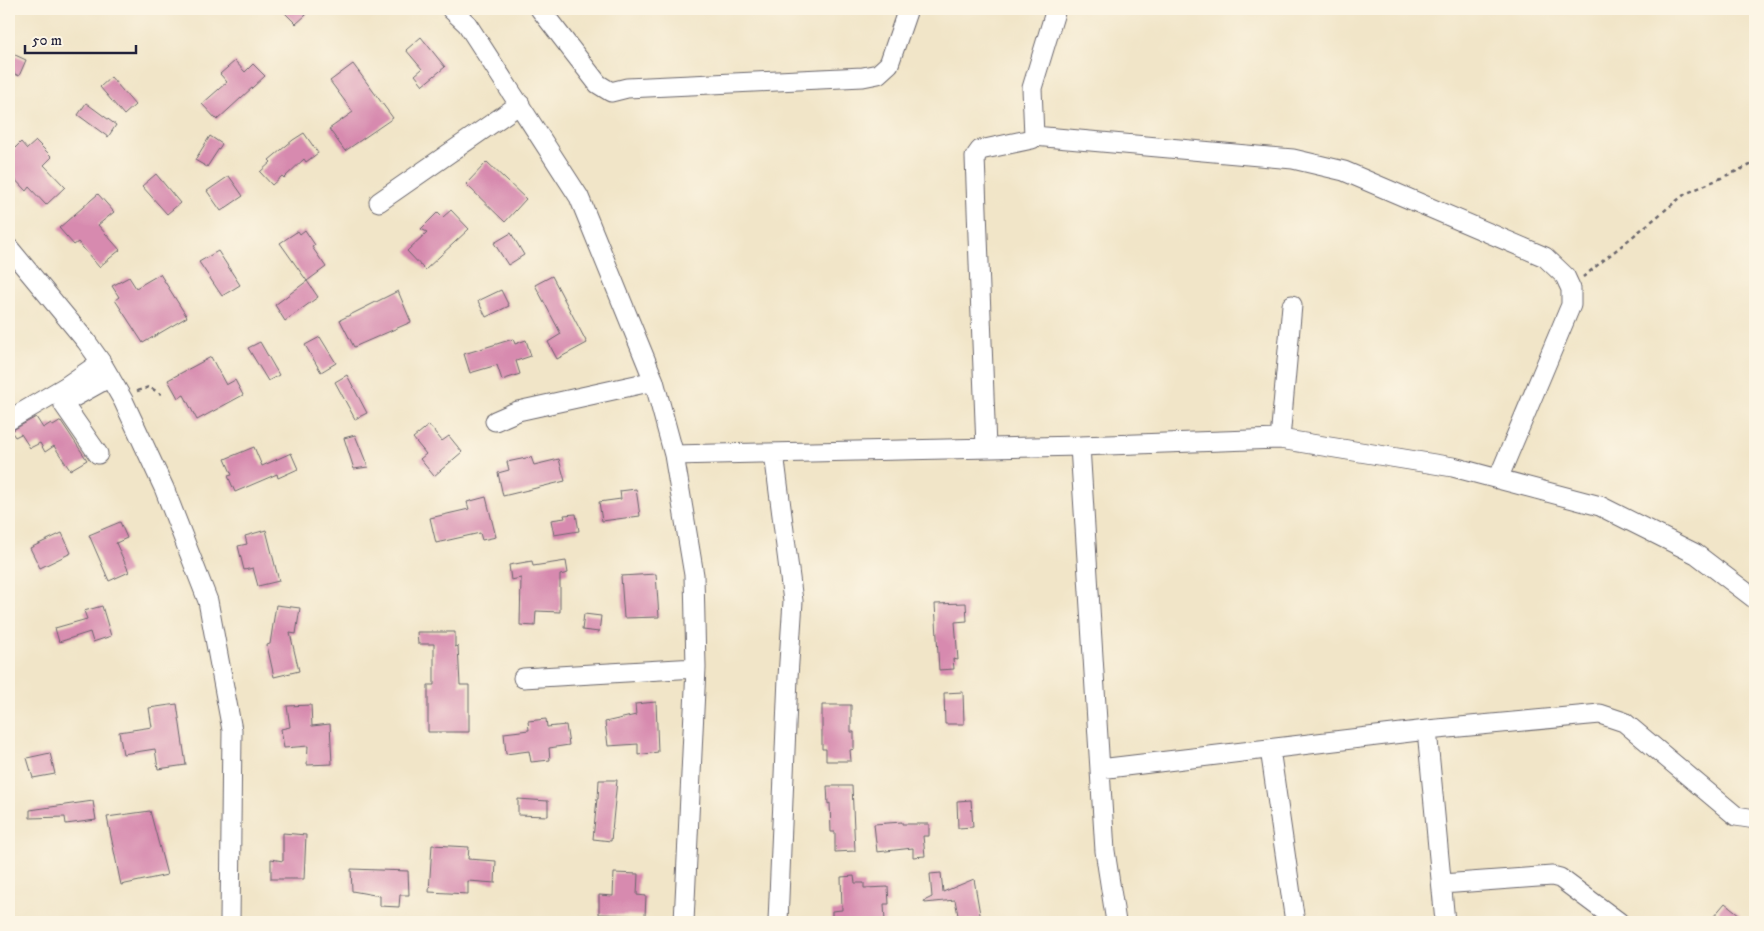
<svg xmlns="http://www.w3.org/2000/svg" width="1764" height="931" viewBox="0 0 1764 931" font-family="'IM FELL DW Pica',serif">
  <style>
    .building { fill: #d78aaf }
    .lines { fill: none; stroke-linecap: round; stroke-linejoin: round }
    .minor-casing { stroke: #6a666c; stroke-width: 21 }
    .path { stroke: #6a666c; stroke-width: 2.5; stroke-dasharray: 4 4; stroke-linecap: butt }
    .minor { stroke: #fff; stroke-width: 19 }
  </style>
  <rect width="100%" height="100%" fill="#fcf5e5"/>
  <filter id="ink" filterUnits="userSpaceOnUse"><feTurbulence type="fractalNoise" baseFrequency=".02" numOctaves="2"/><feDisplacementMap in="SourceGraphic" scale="10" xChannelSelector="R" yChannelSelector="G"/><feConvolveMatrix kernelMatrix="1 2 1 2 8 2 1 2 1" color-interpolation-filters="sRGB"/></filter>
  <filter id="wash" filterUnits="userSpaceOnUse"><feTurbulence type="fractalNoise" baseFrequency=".0096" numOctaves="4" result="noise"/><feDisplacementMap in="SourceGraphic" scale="20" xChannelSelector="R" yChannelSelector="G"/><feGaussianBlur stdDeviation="1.12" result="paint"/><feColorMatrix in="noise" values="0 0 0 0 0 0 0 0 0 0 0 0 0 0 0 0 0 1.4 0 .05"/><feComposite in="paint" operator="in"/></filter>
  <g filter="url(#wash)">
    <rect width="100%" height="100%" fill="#f1e5c8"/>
    <g id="blocks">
      <!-- building -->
      <path class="building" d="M281,9H300L306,15L296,24Z
        M421,37L445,67L423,85L415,75L422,69L406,50Z
        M13,54L26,60L19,76L9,71V64Z
        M235,61L245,72L253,64L265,76L217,120L202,104L227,82L220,74Z
        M353,64L393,118L345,151L329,129L353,112L330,81Z
        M111,77L135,105L124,115L100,87Z
        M86,103L116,125L108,137L78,115Z
        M304,133L318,153L306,162L304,159L284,178L282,176L272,185L260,172L271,162L269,160L293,140Z
        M210,136L222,144L207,167L195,160Z
        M36,141L52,157L44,165L65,187L46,205L29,187L26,191L9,173V154L21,142L27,149Z
        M487,162L526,199L505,222L466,184Z
        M156,174L180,203L167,214L142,186Z
        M229,176L243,196L221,211L207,191Z
        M98,194L114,212L98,225L120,250L99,267L78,242L74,245L59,228Z
        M451,210L469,229L425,270L407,251L427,232L421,229L438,212L443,217Z
        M305,230L315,245L312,247L326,267L307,281L280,243L298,231L300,234Z
        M511,233L524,255L508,265L494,243Z
        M218,251L240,285L222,296L199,262Z
        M160,274L187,317L143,343L115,300L119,297L112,286L129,277L136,288Z
        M552,276L587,343L557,359L548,342L561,334L535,285Z
        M307,281L318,297L285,321L275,305Z
        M501,290L509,306L486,317L478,301Z
        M398,291L411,322L354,347L340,320Z
        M320,337L336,363L321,372L305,345Z
        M513,339L515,344L526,340L531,356L516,361L520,374L502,380L497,365L470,373L464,354Z
        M260,342L279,375L268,381L248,348Z
        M211,357L226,385L235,380L243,395L197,420L184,395L178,398L168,380Z
        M347,375L367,413L355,419L335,382Z
        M36,417L43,428L51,423L53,426L61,421L87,460L70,470L54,446L45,452L40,443L30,448L21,434L15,437L11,431Z
        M429,425L442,441L449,436L462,452L434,476L420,459L426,454L413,438Z
        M355,435L368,467L354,469L344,438Z
        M254,447L262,466L291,453L298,469L278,478L277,474L235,492L228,476L232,475L225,459Z
        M531,457L534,465L559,459L565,481L503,496L498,473L509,470L507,462Z
        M636,489L640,516L602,521L599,502L621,499L620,491Z
        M486,497L496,537L482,540L480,533L436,543L430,518L469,509L467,502Z
        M576,514L579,531L554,535L551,520L565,518L564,515Z
        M120,522L127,538L116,543L129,572L109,581L89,535Z
        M266,530L279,581L258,586L253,568L244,570L238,546L247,544L245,536Z
        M62,533L71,553L40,568L30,548Z
        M532,561L533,566L566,561L568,573L560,575V612L536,611L535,626L520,625L521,578L511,580L509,565Z
        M656,574L659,617L624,618L621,576Z
        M966,603L967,621L955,622L958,660L953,659L954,669L939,670L935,604Z
        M276,605L300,608L296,634L290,633L299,671L274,677L267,645L270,644Z
        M102,606L111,636L93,642L90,632L59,642L55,628L87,619L84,611Z
        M584,614L601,616L599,632L582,630Z
        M417,632H455V647L458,646L460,685H469V732H428V685H434V644H418Z
        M963,692L964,724H945L944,693Z
        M656,702L658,752L638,755V744L608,746L605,722L636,715L635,704Z
        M177,704L186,765L158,769L155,749L123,754L119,732L152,727L149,708Z
        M311,705L312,726L330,724L332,764L307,765L308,746L284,748L281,729L290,727L287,706Z
        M822,705H851V732H854V749L850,750L851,761H826V749H822Z
        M546,719L547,727L566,725L569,745L549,748L550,760L531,762L529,751L506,754L504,733L529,730L528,721Z
        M50,753L55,774L33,778L27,758Z
        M599,780H617L611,841L593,839L597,799H598Z
        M827,786H852L855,851L835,852V832H831L830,803L828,804Z
        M518,799L548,801V816L518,815Z
        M971,800L973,827L958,828L957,801Z
        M93,801L96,820L66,824L65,817L30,818V810Z
        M150,811L167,875L121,885L107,817Z
        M902,822V824H929V836H923L925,856L913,857V848L877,852L874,824Z
        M283,833L306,835L304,879H271V859L283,861Z
        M432,845L469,847L468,859L496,861L495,883L468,881V894L429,892Z
        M351,869L408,871L409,895H400L399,907L380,906V896L352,891Z
        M614,873L638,874L637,895L646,896L645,916L599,914V895L613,896Z
        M941,873L943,892L974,879L981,920H959L955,900L925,903L924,901L932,897L930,874Z
        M854,876L855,883H864V888L888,887L889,904H884L885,922H832V911L842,910L841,877Z
        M1725,903L1740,915L1734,922H1722L1714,916Z"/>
    </g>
  </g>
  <g filter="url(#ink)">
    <use href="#blocks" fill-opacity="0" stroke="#6a666c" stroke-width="1"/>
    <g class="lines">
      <defs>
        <path id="minor" d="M451,9L467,24L579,197L654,381L674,455L694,575L696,668L684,922
          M540,9L598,84L611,92L627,88L863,77L878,74L889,64L908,9
          M1034,136L1293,159L1344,171L1545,257L1565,276L1571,289V305L1498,479
          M379,202L520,104
          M9,248L86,341L101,362L123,400L164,488L208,601L232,730L230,922
          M9,420L65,387L101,362
          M495,421L518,411L654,381
          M1280,439L1292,305
          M1080,446L1105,851L1116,922
          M986,448L975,157L980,150L1032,139L1034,136L1032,88L1056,9
          M774,453L793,601L788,677L778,922
          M98,454L64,405L67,401L110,377
          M674,455L1080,446L1280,439L1453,467L1600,506L1696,554L1755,599
          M523,678L696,668
          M1427,730L1445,922
          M1270,749L1295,922
          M1100,769L1427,730L1600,714L1624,722L1736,816L1755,819
          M1442,884L1552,876L1560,878L1619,922"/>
      </defs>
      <!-- minor casing -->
      <use href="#minor" class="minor-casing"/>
      <!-- path -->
      <path class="path" d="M1583,277L1685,194L1755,163
        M137,391L149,387L161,394"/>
      <!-- minor -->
      <use href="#minor" class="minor"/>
    </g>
  </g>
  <!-- margin -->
  <rect width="1764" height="931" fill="none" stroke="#fcf5e5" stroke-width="30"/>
  <!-- scale -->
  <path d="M25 45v8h111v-8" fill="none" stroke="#22223b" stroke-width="2.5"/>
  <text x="32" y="45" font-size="15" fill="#22223b" stroke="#fcf5e5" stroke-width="4" paint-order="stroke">50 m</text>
</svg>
